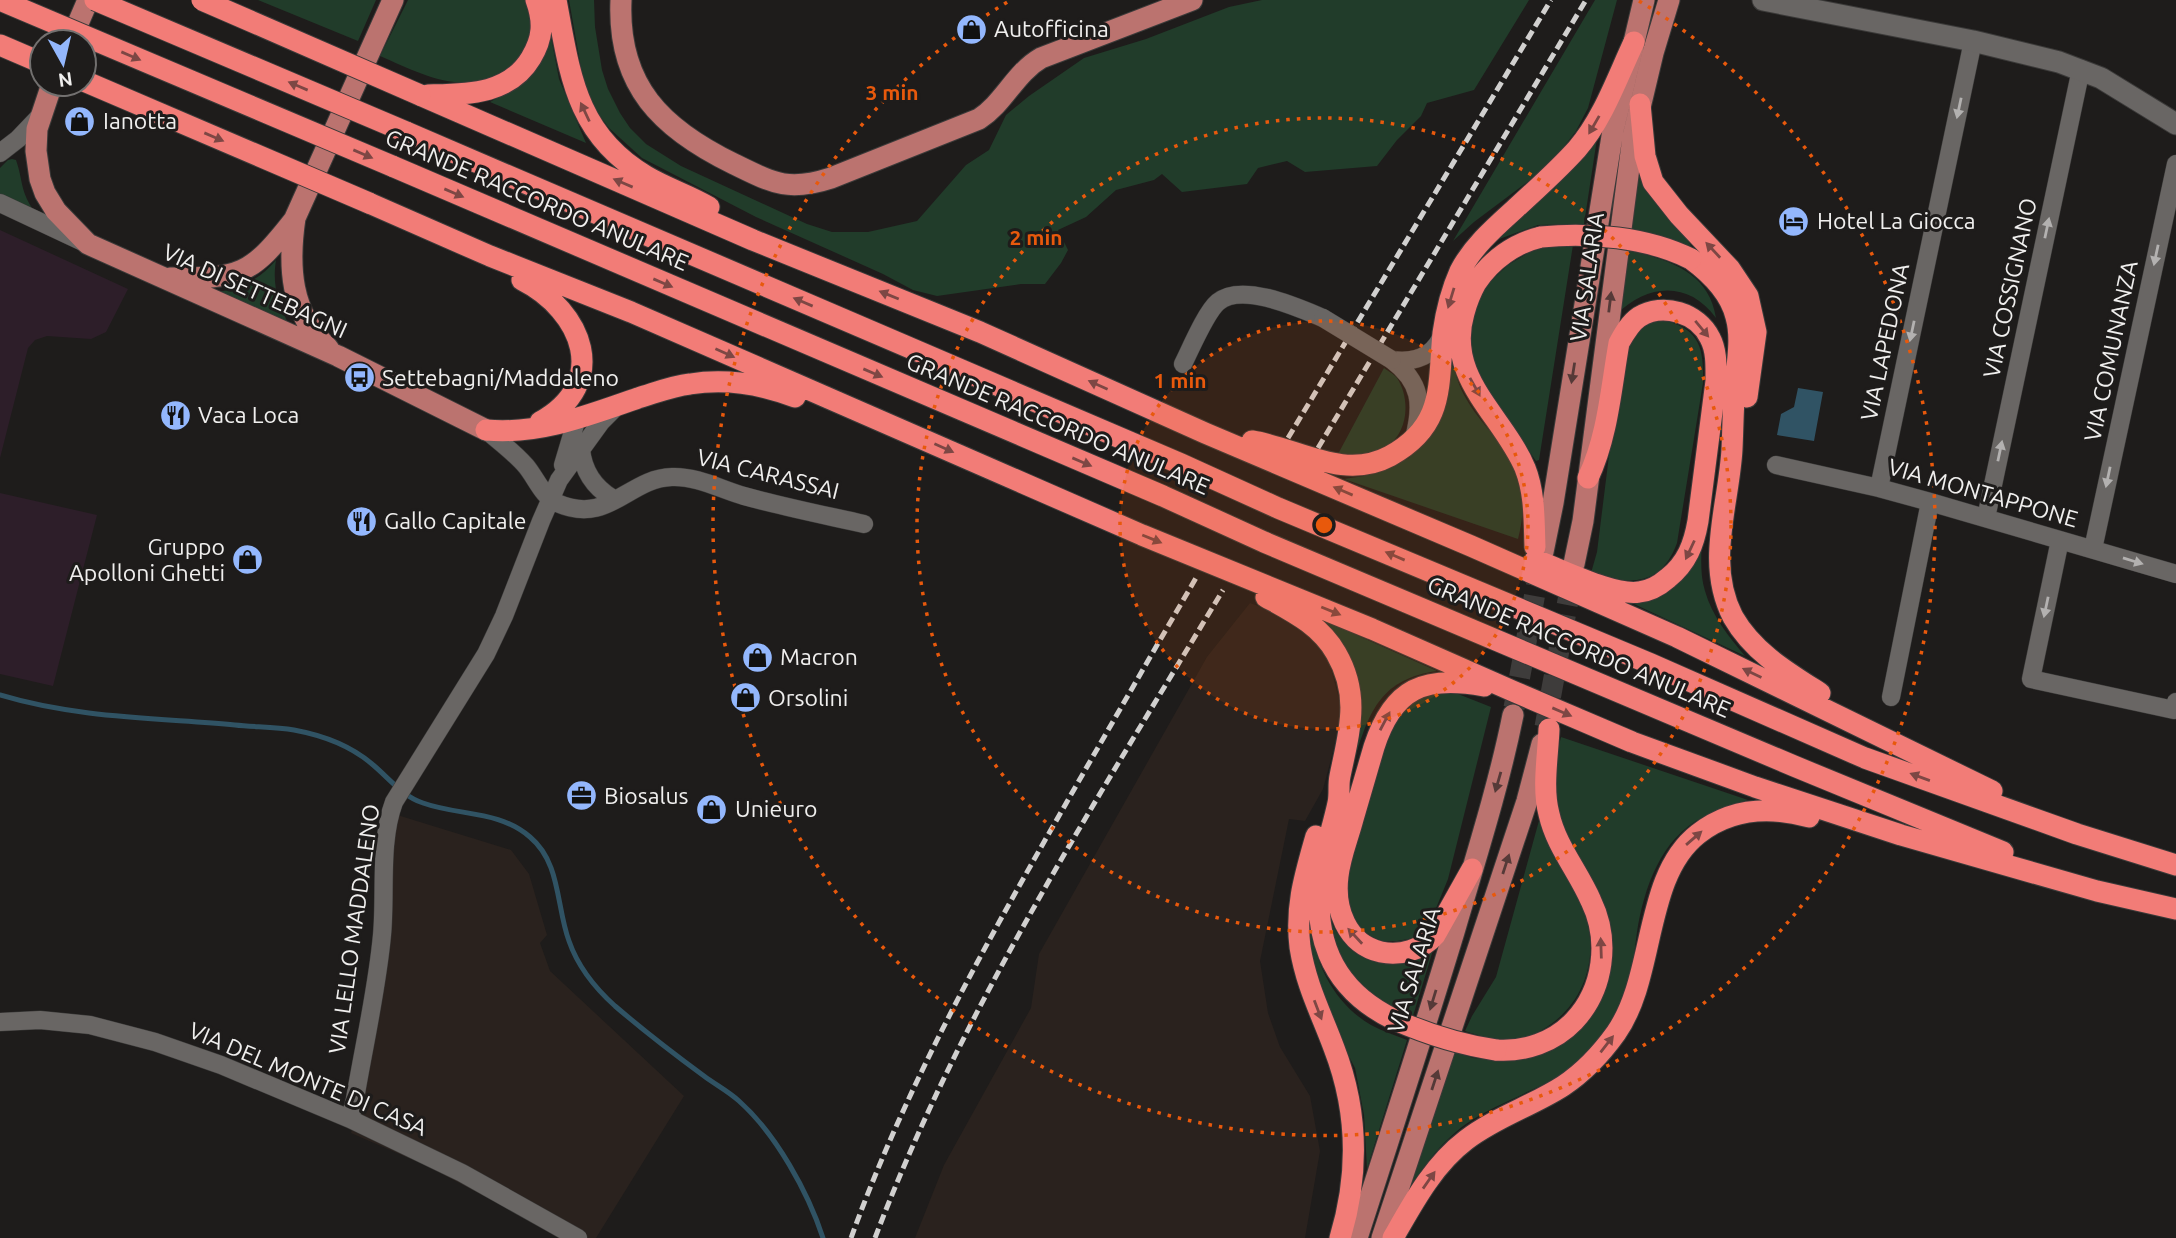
<svg xmlns="http://www.w3.org/2000/svg" width="2176" height="1238" viewBox="0 0 2176 1238" font-family="Ubuntu,sans-serif">
  <style>
    .commercial { fill: #2d1e29 }
    .built { fill: #2a221e }
    .green { fill: #213c2a }
    .water { fill: #305364 }
    .lines { fill: none; stroke-linecap: round; stroke-linejoin: round }
    .stream { stroke: #305364; stroke-width: 5 }
    .primary-tunnel { stroke: #3e3c3b; stroke-width: 21; stroke-dasharray: 21 10; stroke-linecap: butt }
    .minor-casing { stroke: #3b3a39; stroke-width: 19 }
    .tertiary-casing { stroke: #3b3a39; stroke-width: 23 }
    .primary-casing { stroke: #3b3a39; stroke-width: 23 }
    .motorway-casing { stroke: #3b3a39; stroke-width: 23 }
    .minor { stroke: #696664; stroke-width: 18 }
    .tertiary { stroke: #696664; stroke-width: 21 }
    .primary { stroke: #bb736f; stroke-width: 21 }
    .motorway { stroke: #f27c77; stroke-width: 21 }
    .rail { stroke: #d1d0cf; stroke-width: 5; stroke-dasharray: 10 5; stroke-linecap: butt }
    .minor-bridge-casing { stroke: #3b3a39; stroke-width: 19; stroke-linecap: butt }
    .motorway-bridge-casing { stroke: #3b3a39; stroke-width: 23; stroke-linecap: butt }
    .minor-bridge { stroke: #696664; stroke-width: 18 }
    .motorway-bridge { stroke: #f27c77; stroke-width: 21 }
    .oneway { fill: #7d4744 }
    .oneway2 { fill: #b3b1b0 }
    .oneway3 { fill: #553a38 }
    .ring { fill: none; stroke: #e8590c; stroke-width: 3.5; stroke-dasharray: 3.5 7 }
    .labels { text-anchor: middle; stroke-width: 6; stroke-linejoin: round; paint-order: stroke }
    .poi-label { font-size: 23px; fill: #f0efee; stroke: #1e1c1b; text-anchor: start }
    .street-label { font-size: 23px; fill: #f0efee; stroke: #1e1c1b }
    .centre { fill: #e8590c; stroke: #1e1c1b; stroke-width: 3.5 }
    .ring-label { font-size: 21px; text-anchor: middle; font-weight: bold; fill: #e8590c; stroke: #1e1c1b; stroke-width: 6; stroke-linejoin: round; paint-order: stroke }
  </style>
  <rect width="100%" height="100%" fill="#1e1c1b"/>
  <!-- commercial -->
  <path class="commercial" d="M0,230L128,289L106,332L91,339L47,336L35,340L28,348L0,458Z
    M0,493L97,515L53,686L0,674Z"/>
  <!-- built -->
  <path class="built" d="M1250,603L1277,613L1310,636L1328,657L1342,711L1339,730L1323,789L1305,821L1289,819L1260,961L1268,1013L1280,1047L1310,1096L1320,1151L1305,1238H915L944,1165L1031,1008L1039,954L1207,657Z
    M394,814L511,850L529,874L547,935L540,943L550,971L684,1096L596,1238H558L516,1213L427,1166L351,1133L361,1095Z"/>
  <!-- green -->
  <path class="green" d="M258,0H376L358,41Z
    M408,0H527C533,20 532,34 523,52C517,63 506,72 495,77C455,93 417,72 380,56Z
    M569,0H594L595,27L602,70L608,89L620,113L630,128L646,144L681,166L807,224L832,232H868L917,221L966,165L989,150L1006,115L1029,96L1084,58L1146,39L1229,7L1262,0H1529L1474,90L1427,103L1421,116L1397,140L1377,166L1305,172L1287,161L1258,168L1247,184L1182,192L1162,174L1154,180L1116,190L1086,217L1058,230L1068,250L1061,263L1045,284H1021L937,296L913,290L883,274L756,217L642,158L609,128L596,111L588,93L581,68Z
    M1595,0H1617L1588,108L1576,131L1562,149L1534,177L1474,222L1453,241Z
    M547,16L559,79L586,143L490,102L518,86Z
    M1598,132L1584,224L1538,225L1491,242Z
    M12,159L16,160C23,180 20,189 32,208L0,194V168L8,160Z
    M1639,159L1690,244L1695,253L1628,231Z
    M1573,245L1539,460L1536,461L1481,382L1469,344L1471,322L1482,289L1508,265L1528,253L1545,247Z
    M1626,250C1667,259 1709,271 1716,318C1688,280 1647,284 1616,315Z
    M276,260C272,285 278,303 289,325L218,292C242,288 260,279 276,260Z
    M1662,320C1700,328 1704,348 1703,383L1677,543C1661,587 1629,585 1591,573L1597,552L1622,351C1633,334 1641,322 1662,320Z
    M1451,354C1454,368 1457,382 1464,395C1476,418 1495,435 1509,456C1526,480 1525,512 1518,539L1344,479L1364,476L1392,466L1409,458L1427,438Z
    M1384,368C1388,371 1394,374 1397,378C1411,399 1408,434 1386,447C1371,456 1354,455 1337,456Z
    M1702,530C1702,550 1699,572 1705,591C1712,616 1729,637 1745,656L1634,604L1648,600Z
    M1323,620L1437,671C1382,679 1370,709 1355,758C1357,743 1361,728 1362,714C1363,676 1347,648 1323,620Z
    M1448,692L1458,694L1491,707L1448,879L1430,923L1414,938L1397,941H1382L1363,934L1348,913L1347,874L1395,713L1424,695Z
    M1561,737L1748,800C1733,805 1717,809 1703,817C1661,838 1644,888 1637,932C1634,952 1633,975 1626,995C1622,1007 1613,1020 1606,1032C1574,1083 1511,1093 1466,1124C1438,1144 1419,1173 1401,1201L1453,1051L1473,1058L1501,1060L1541,1050L1605,968L1553,801L1556,758Z
    M1540,817C1556,850 1580,889 1588,925C1597,967 1580,1008 1542,1030C1534,1035 1523,1039 1512,1040C1496,1042 1481,1036 1465,1031L1472,1016L1496,977Z
    M1329,917C1337,936 1348,949 1367,958L1434,947L1413,1016L1385,1008L1339,964Z
    M1302,924L1311,925C1315,965 1335,1004 1371,1025C1382,1031 1395,1035 1407,1040L1367,1169L1364,1115L1355,1068L1325,1010Z"/>
  <!-- water -->
  <path class="water" d="M1798,388L1823,392L1814,441L1777,435L1781,414L1794,407Z"/>
  <g class="lines">
    <!-- stream -->
    <path class="stream" d="M0,695C76,718 156,718 235,725C254,727 275,727 294,730C321,735 351,746 372,764C389,778 402,796 423,803C459,816 499,810 530,837C561,863 556,906 569,941C578,967 595,988 615,1006C643,1030 674,1054 704,1076C716,1085 728,1091 739,1101C776,1134 808,1192 823,1238"/>
    <!-- primary-tunnel -->
    <path class="primary-tunnel" d="M1514,708L1541,560
      M1545,727L1573,573"/>
    <defs>
      <path id="minor" d="M0,153L18,139L40,116
        M0,203L83,242
        M1183,364C1191,348 1206,312 1218,302C1242,282 1299,308 1323,318
        M486,430C500,442 515,453 526,466C536,478 543,497 557,503C609,526 628,478 672,477C697,476 720,489 744,496C784,507 824,515 864,524
        M1414,438C1423,404 1421,382 1392,360C1415,363 1435,356 1443,333
        M581,449C583,470 594,487 612,498
        M563,465L577,418
        M1776,465L1879,488L1930,502L2176,574
        M1879,488L1973,41
        M1986,518L2081,69
        M2060,540L2031,679L2174,710L2176,702
        M2093,549L2176,164
        M1891,697L1930,502
        M0,1022L40,1020L90,1025L155,1042L221,1065L350,1119L462,1173L578,1238
        M350,1119L355,1099C364,1045 377,990 382,935C386,893 379,842 394,802L486,654L504,616L541,521L559,480L601,422L618,405"/>
      <path id="tertiary" d="M1763,0L1973,41L2059,62L2101,78L2176,124"/>
      <path id="primary" d="M621,0C617,86 662,129 734,164C773,183 788,192 831,178L979,119C1004,103 1015,73 1041,58L1192,0
        M70,42L88,0
        M52,84L37,129L36,151L40,179L45,193L56,211L88,244L338,356L486,430
        M170,278C241,278 250,276 294,220
        M328,348C290,313 288,266 295,218L393,0
        M1543,552L1553,503L1613,130L1644,0
        M1574,564L1583,521L1633,137L1653,53L1669,0
        M1357,1238C1390,1136 1423,1034 1454,932C1475,860 1498,789 1513,715
        M1382,1238L1527,801L1542,744"/>
      <path id="motorway" d="M556,0C570,73 575,134 646,176C666,188 689,195 709,207
        M0,45L42,63
        M420,95L753,240L980,332L1205,433L1471,546L1677,637L1992,791
        M428,95C467,94 509,95 531,58C543,38 544,22 536,0
        M1640,104L1645,156L1653,182L1679,215L1730,269L1748,296L1756,332L1747,397
        M406,132L1181,464L1278,508L1651,664L1865,758L2077,834L2176,865
        M392,166L1163,496L1264,542L1794,766L2003,852
        M369,203L490,256L631,312L1142,535L1372,629L1515,692L1632,742L1755,787L1901,835L2097,891L2176,909
        M1691,259C1710,273 1730,292 1736,317C1742,338 1737,363 1735,385C1733,407 1733,428 1732,449C1729,505 1705,563 1733,617C1753,652 1787,672 1820,693
        M522,280C583,311 611,383 540,422
        M486,430C539,435 589,415 638,398C655,393 672,386 690,384C727,378 761,384 795,397
        M1252,441C1297,448 1344,481 1390,456C1445,426 1438,386 1443,333C1446,312 1451,291 1460,271C1473,246 1495,227 1516,208C1537,189 1558,170 1577,149C1603,119 1617,78 1634,42
        M1535,547C1534,521 1535,493 1525,468C1502,414 1445,378 1464,313C1467,302 1471,292 1476,283C1491,260 1515,243 1541,237
        M1535,560C1561,569 1613,596 1639,592C1650,591 1660,585 1668,578C1687,563 1694,544 1698,521L1716,381C1716,367 1717,351 1710,338C1698,313 1663,302 1639,317C1630,323 1624,334 1619,343C1611,388 1608,436 1588,478
        M1266,597C1293,612 1320,625 1336,653C1361,696 1349,732 1340,776C1338,785 1340,794 1338,803C1334,822 1328,840 1324,860C1309,930 1328,988 1395,1020
        M1316,836C1305,875 1295,906 1300,947C1306,985 1321,1013 1334,1048C1358,1110 1359,1175 1340,1238
        M1472,869L1435,935C1422,950 1400,956 1381,952C1346,944 1334,908 1338,876C1340,857 1348,838 1353,819C1360,795 1367,771 1374,747C1393,688 1424,675 1484,686
        M1496,1050C1525,1052 1554,1042 1574,1021C1604,989 1610,940 1591,901C1578,871 1556,846 1549,814C1542,788 1548,756 1549,729
        M1393,1238C1413,1203 1433,1165 1466,1140C1496,1117 1532,1106 1563,1086C1584,1072 1601,1054 1616,1033C1656,976 1643,877 1698,834C1731,808 1769,806 1809,817"/>
    </defs>
    <!-- minor casing -->
    <use href="#minor" class="minor-casing"/>
    <!-- tertiary casing -->
    <use href="#tertiary" class="tertiary-casing"/>
    <!-- primary casing -->
    <use href="#primary" class="primary-casing"/>
    <!-- motorway casing -->
    <use href="#motorway" class="motorway-casing"/>
    <!-- minor -->
    <use href="#minor" class="minor"/>
    <!-- tertiary -->
    <use href="#tertiary" class="tertiary"/>
    <!-- primary -->
    <use href="#primary" class="primary"/>
    <!-- motorway -->
    <use href="#motorway" class="motorway"/>
    <!-- rail -->
    <path class="rail" d="M1288,438L1551,0
      M1318,448L1586,0
      M851,1238C902,1097 974,965 1048,835C1097,749 1146,664 1196,578
      M875,1238C962,1008 1097,800 1223,590"/>
    <defs>
      <path id="minor-bridge" d="M1323,318L1392,360"/>
      <path id="motorway-bridge" d="M0,0L392,166
        M95,0L406,132
        M202,0L420,95
        M84,81L369,203
        M1541,237C1589,232 1647,237 1691,259
        M1395,1020C1427,1034 1462,1045 1496,1050"/>
    </defs>
    <!-- minor-bridge casing -->
    <use href="#minor-bridge" class="minor-bridge-casing"/>
    <!-- motorway-bridge casing -->
    <use href="#motorway-bridge" class="motorway-bridge-casing"/>
    <!-- minor-bridge -->
    <use href="#minor-bridge" class="minor-bridge"/>
    <!-- motorway-bridge -->
    <use href="#motorway-bridge" class="motorway-bridge"/>
  </g>
  <!-- one-way arrows -->
  <defs><path id="oneway-solid" d="M-6-.8H1V-3.2L6.5 0L1 3.2V.8H-6Z" transform="scale(1.75)"/></defs>
  <g class="oneway">
    <use href="#oneway-solid" transform="translate(131 56) rotate(23)"/>
    <use href="#oneway-solid" transform="translate(298 86) rotate(-157)"/>
    <use href="#oneway-solid" transform="translate(585 112) rotate(-115)"/>
    <use href="#oneway-solid" transform="translate(1594 125) rotate(120)"/>
    <use href="#oneway-solid" transform="translate(214 137) rotate(23)"/>
    <use href="#oneway-solid" transform="translate(363 154) rotate(23)"/>
    <use href="#oneway-solid" transform="translate(623 183) rotate(-157)"/>
    <use href="#oneway-solid" transform="translate(454 193) rotate(23)"/>
    <use href="#oneway-solid" transform="translate(1713 250) rotate(-133)"/>
    <use href="#oneway-solid" transform="translate(663 283) rotate(23)"/>
    <use href="#oneway-solid" transform="translate(889 295) rotate(-158)"/>
    <use href="#oneway-solid" transform="translate(1451 298) rotate(107)"/>
    <use href="#oneway-solid" transform="translate(803 302) rotate(-157)"/>
    <use href="#oneway-solid" transform="translate(1702 329) rotate(50)"/>
    <use href="#oneway-solid" transform="translate(725 353) rotate(24)"/>
    <use href="#oneway-solid" transform="translate(873 373) rotate(23)"/>
    <use href="#oneway-solid" transform="translate(1098 385) rotate(-156)"/>
    <use href="#oneway-solid" transform="translate(1475 387) rotate(61)"/>
    <use href="#oneway-solid" transform="translate(944 448) rotate(24)"/>
    <use href="#oneway-solid" transform="translate(1082 462) rotate(23)"/>
    <use href="#oneway-solid" transform="translate(1343 491) rotate(-157)"/>
    <use href="#oneway-solid" transform="translate(1152 539) rotate(22)"/>
    <use href="#oneway-solid" transform="translate(1690 550) rotate(115)"/>
    <use href="#oneway-solid" transform="translate(1395 556) rotate(-157)"/>
    <use href="#oneway-solid" transform="translate(1331 611) rotate(22)"/>
    <use href="#oneway-solid" transform="translate(1752 673) rotate(-154)"/>
    <use href="#oneway-solid" transform="translate(1562 712) rotate(23)"/>
    <use href="#oneway-solid" transform="translate(1385 721) rotate(-62)"/>
    <use href="#oneway-solid" transform="translate(1920 777) rotate(-160)"/>
    <use href="#oneway-solid" transform="translate(1694 838) rotate(-41)"/>
    <use href="#oneway-solid" transform="translate(1355 936) rotate(-133)"/>
    <use href="#oneway-solid" transform="translate(1601 948) rotate(-92)"/>
    <use href="#oneway-solid" transform="translate(1318 1010) rotate(69)"/>
    <use href="#oneway-solid" transform="translate(1607 1044) rotate(-52)"/>
    <use href="#oneway-solid" transform="translate(1429 1180) rotate(-55)"/>
  </g>
  <g class="oneway2">
    <use href="#oneway-solid" transform="translate(1959 108) rotate(102)"/>
    <use href="#oneway-solid" transform="translate(2047 228) rotate(-78)"/>
    <use href="#oneway-solid" transform="translate(2156 255) rotate(102)"/>
    <use href="#oneway-solid" transform="translate(1912 331) rotate(102)"/>
    <use href="#oneway-solid" transform="translate(2000 451) rotate(-78)"/>
    <use href="#oneway-solid" transform="translate(2108 477) rotate(102)"/>
    <use href="#oneway-solid" transform="translate(2133 561) rotate(17)"/>
    <use href="#oneway-solid" transform="translate(2046 607) rotate(102)"/>
  </g>
  <g class="oneway3">
    <use href="#oneway-solid" transform="translate(1610 302) rotate(-83)"/>
    <use href="#oneway-solid" transform="translate(1573 373) rotate(99)"/>
    <use href="#oneway-solid" transform="translate(1498 782) rotate(106)"/>
    <use href="#oneway-solid" transform="translate(1506 864) rotate(-72)"/>
    <use href="#oneway-solid" transform="translate(1433 1000) rotate(107)"/>
    <use href="#oneway-solid" transform="translate(1435 1080) rotate(-72)"/>
  </g>
  <!-- distance rings -->
  <circle cx="1324" cy="525" r="204" fill="#e8590c" fill-opacity=".12"/>
  <g class="ring">
    <circle cx="1324" cy="525" r="204"/>
    <circle cx="1324" cy="525" r="407"/>
    <path d="M1639 1A611 611 0 1 1 1009 1"/>
  </g>
  <!-- icons -->
  <defs>
    <symbol id="shop-disc" viewBox="-11 -11 22 22"><circle r="9.5" fill="#93b7fd" stroke="#1e1c1b"/><path d="M-5-2.5h2.3a2.7 3.5 0 0 1 5.4 0H5L5.5 6h-11ZM-1.5-2.5h3a1.5 2.3 0 0 0-3 0Z" fill="#111"/></symbol>
    <symbol id="hotel-disc" viewBox="-11 -11 22 22"><circle r="9.5" fill="#93b7fd" stroke="#1e1c1b"/><path d="M-6-4.5h1.5V1H6V5H4.5V3h-9V5H-6ZM-4 0a1.8 1.8 0 1 1 3.6 0ZM.5 0V-2.5h3Q6-2.5 6 0Z" fill="#111"/></symbol>
    <symbol id="bus-disc" viewBox="-11 -11 22 22"><circle r="9.5" fill="#93b7fd" stroke="#1e1c1b"/><path d="M-5-6H5V4H4V6H2V4H-2V6H-4V4H-5ZM-3.5-4V0h7V-4ZM-3.5 1.2v1.5H-2V1.2ZM2 1.2v1.5H3.5V1.2Z" fill="#111"/></symbol>
    <symbol id="restaurant-disc" viewBox="-11 -11 22 22"><circle r="9.5" fill="#93b7fd" stroke="#1e1c1b"/><path d="M-5-6h1v4h1v-4h1v4h1v-4h1v5L-1.5 .5V6h-2V.5L-5-1ZM5-6V6H3V1.5H1.5Q1.5-4 5-6Z" fill="#111"/></symbol>
    <symbol id="office-disc" viewBox="-11 -11 22 22"><circle r="9.5" fill="#93b7fd" stroke="#1e1c1b"/><path d="M-6-3h4V-5.5h4V-3h4V5H-6ZM-1-4.5V-3h2v-1.5ZM-6 0V1H6V0Z" fill="#111"/></symbol>
  </defs>
  <g fill-rule="evenodd">
    <use href="#shop-disc" x="954" y="12" width="35" height="35"/>
    <use href="#shop-disc" x="62" y="104" width="35" height="35"/>
    <use href="#hotel-disc" x="1776" y="204" width="35" height="35"/>
    <use href="#bus-disc" x="342" y="360" width="35" height="35"/>
    <use href="#restaurant-disc" x="158" y="398" width="35" height="35"/>
    <use href="#restaurant-disc" x="344" y="504" width="35" height="35"/>
    <use href="#shop-disc" x="230" y="542" width="35" height="35"/>
    <use href="#shop-disc" x="740" y="640" width="35" height="35"/>
    <use href="#shop-disc" x="728" y="680" width="35" height="35"/>
    <use href="#office-disc" x="564" y="778" width="35" height="35"/>
    <use href="#shop-disc" x="694" y="792" width="35" height="35"/>
  </g>
  <g class="labels">
    <!-- poi labels -->
    <g class="poi-label">
      <text x="994" y="37">Autofficina</text>
      <text x="103" y="129">Ianotta</text>
      <text x="1817" y="229">Hotel La Giocca</text>
      <text x="382" y="386">Settebagni/Maddaleno</text>
      <text x="198" y="423">Vaca Loca</text>
      <text x="384" y="529">Gallo Capitale</text>
      <text x="225" y="555" text-anchor="end">Gruppo<tspan x="225" dy="26">Apolloni Ghetti</tspan></text>
      <text x="780" y="665">Macron</text>
      <text x="768" y="706">Orsolini</text>
      <text x="604" y="804">Biosalus</text>
      <text x="735" y="817">Unieuro</text>
    </g>
    <!-- street labels -->
    <g class="street-label">
      <text transform="translate(537 200) rotate(23)" y="8">GRANDE RACCORDO ANULARE</text>
      <text transform="translate(1587 277) rotate(-82)" y="8">VIA SALARIA</text>
      <text transform="translate(2010 288) rotate(-78)" y="8">VIA COSSIGNANO</text>
      <text transform="translate(255 291) rotate(24)" y="8">VIA DI SETTEBAGNI</text>
      <text transform="translate(1885 342) rotate(-78)" y="8">VIA LAPEDONA</text>
      <text transform="translate(2111 351) rotate(-78)" y="8">VIA COMUNANZA</text>
      <text transform="translate(1058 424) rotate(23)" y="8">GRANDE RACCORDO ANULARE</text>
      <text transform="translate(768 474) rotate(14)" y="8">VIA CARASSAI</text>
      <text transform="translate(1983 493) rotate(16)" y="8">VIA MONTAPPONE</text>
      <text transform="translate(1579 647) rotate(23)" y="8">GRANDE RACCORDO ANULARE</text>
      <text transform="translate(354 929) rotate(-82)" y="8">VIA LELLO MADDALENO</text>
      <text transform="translate(1414 970) rotate(-73)" y="8">VIA SALARIA</text>
      <text transform="translate(308 1079) rotate(23)" y="8">VIA DEL MONTE DI CASA</text>
    </g>
  </g>
  <circle cx="1324" cy="525" r="10" class="centre"/>
  <g class="ring-label">
    <text x="892" y="100">3 min</text>
    <text x="1036" y="245">2 min</text>
    <text x="1180" y="388">1 min</text>
  </g>
  <!-- north arrow -->
  <g transform="translate(63 63) rotate(172)"><circle r="33" fill="#1e1c1b" stroke="#72706f" stroke-width="2"/>
  <path d="M0-5L12 26L0 18L-12 26Z" fill="#93b7fd"/>
  <text y="-10" font-size="19" font-weight="bold" text-anchor="middle" fill="#f0efee">N</text>
  </g>
</svg>
